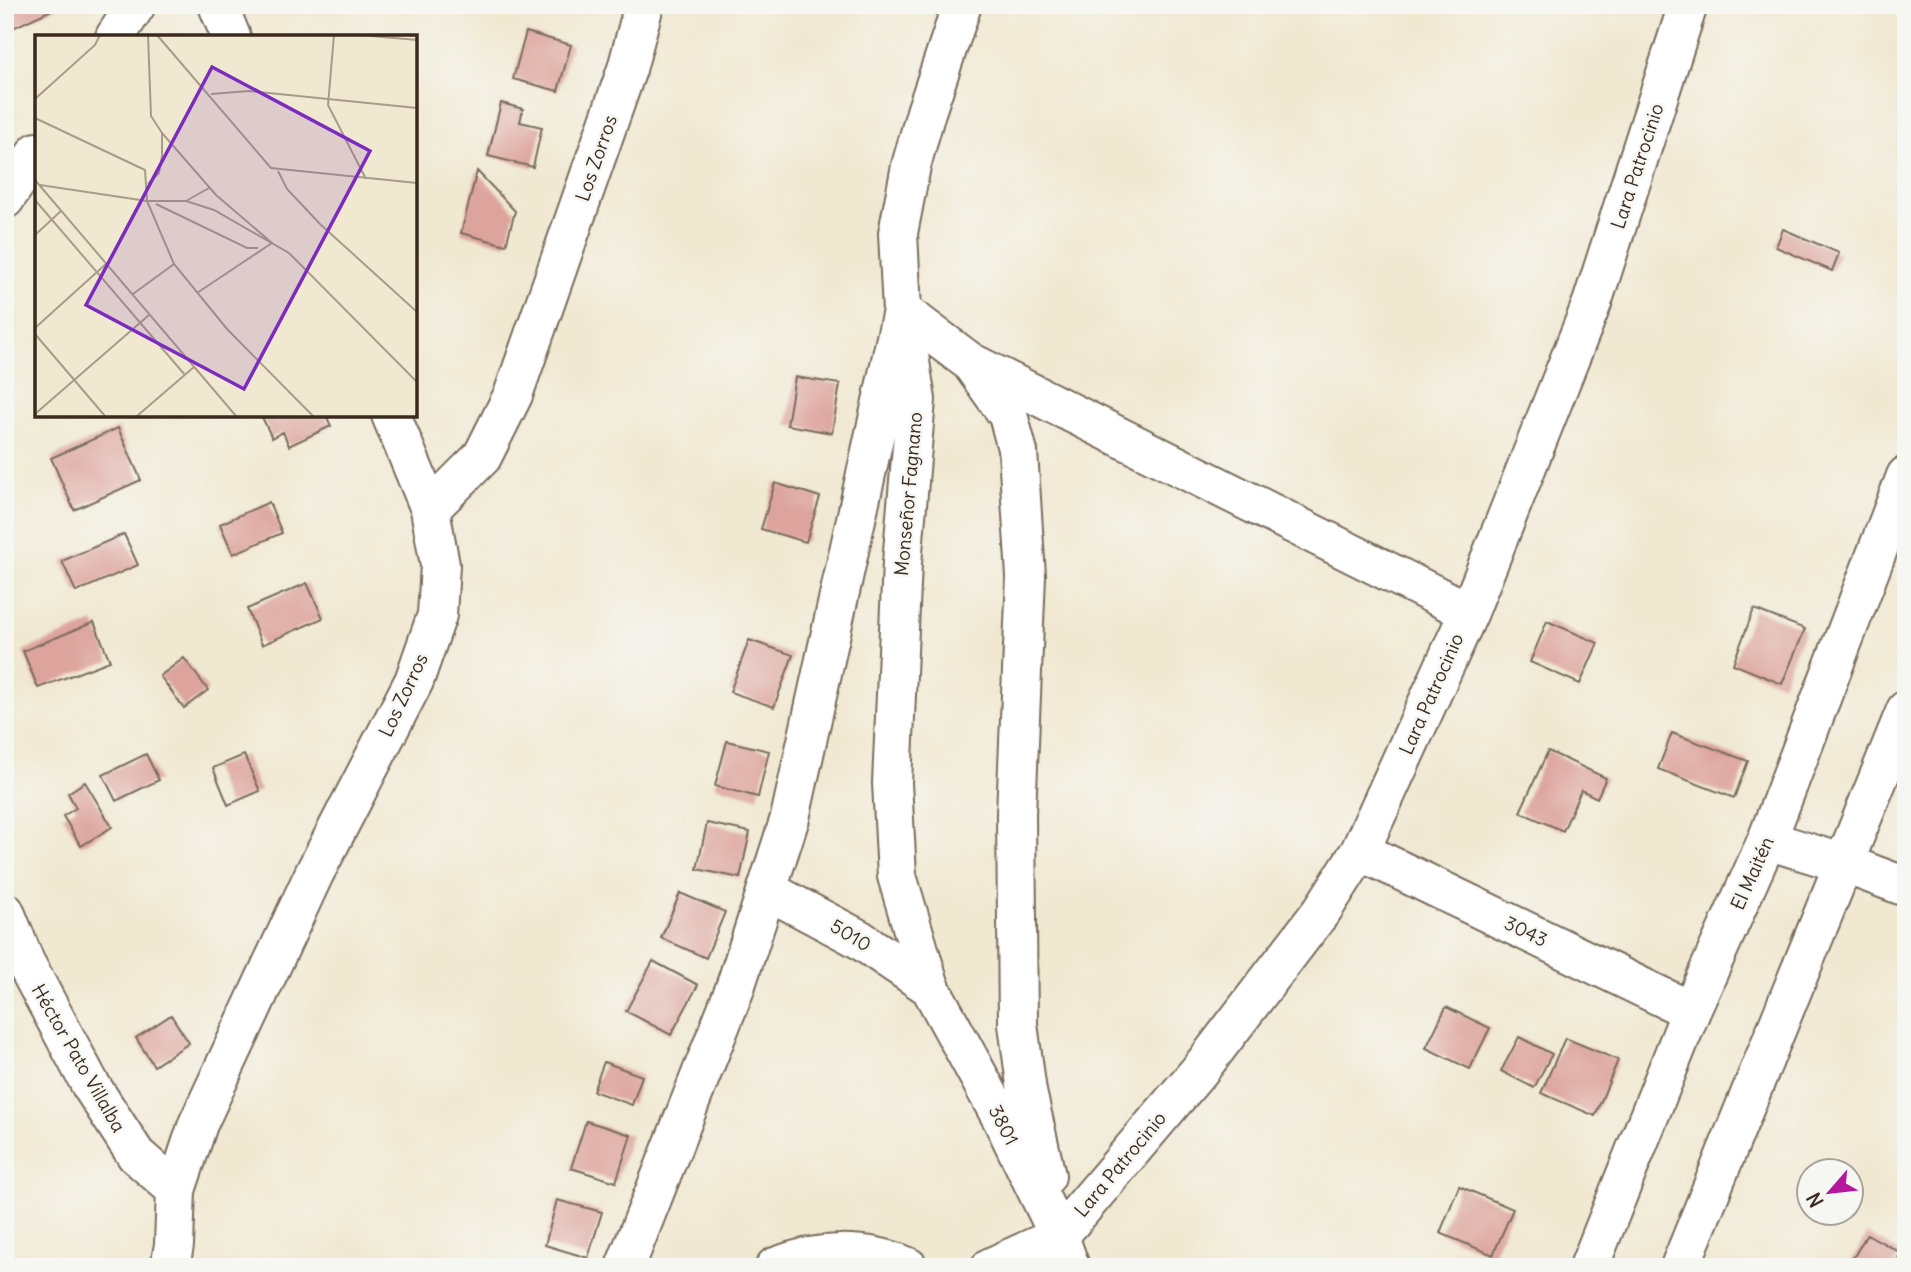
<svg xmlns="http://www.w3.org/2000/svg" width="1911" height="1272" viewBox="0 0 1911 1272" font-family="Delius,sans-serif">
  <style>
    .building { fill: #dda49d }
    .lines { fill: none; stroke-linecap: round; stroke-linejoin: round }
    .minor-casing { stroke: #7a6c5d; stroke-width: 42 }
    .minor { stroke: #fff; stroke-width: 38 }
    .labels { text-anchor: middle; stroke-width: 5; stroke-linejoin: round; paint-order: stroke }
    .street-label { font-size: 19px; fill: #3b2a1e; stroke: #f6f6f2 }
    .inset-road { fill: none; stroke: #a89c89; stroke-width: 2 }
    .view { fill: #7b2cbf; fill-opacity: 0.15; stroke: #7b2cbf; stroke-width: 3.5 }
    .inset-edge { fill: none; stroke: #3b2a1e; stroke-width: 3.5 }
  </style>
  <rect width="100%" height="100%" fill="#f6f6f2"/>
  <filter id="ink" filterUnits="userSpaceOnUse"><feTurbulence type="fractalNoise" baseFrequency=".0143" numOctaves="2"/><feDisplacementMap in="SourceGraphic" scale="14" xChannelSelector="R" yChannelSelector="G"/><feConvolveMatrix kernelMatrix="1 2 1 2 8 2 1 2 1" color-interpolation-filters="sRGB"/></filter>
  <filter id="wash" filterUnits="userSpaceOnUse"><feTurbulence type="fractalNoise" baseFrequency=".00686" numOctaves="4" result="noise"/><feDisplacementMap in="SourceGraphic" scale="28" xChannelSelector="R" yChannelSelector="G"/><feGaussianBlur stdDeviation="1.57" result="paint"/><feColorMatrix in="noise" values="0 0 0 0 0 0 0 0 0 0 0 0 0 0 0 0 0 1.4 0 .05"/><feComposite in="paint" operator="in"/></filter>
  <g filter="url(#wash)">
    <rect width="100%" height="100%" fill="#f0e8d1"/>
    <g id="blocks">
      <!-- building -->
      <path class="building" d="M5,5H62L13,28L5,12Z
        M526,32L571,45L558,91L513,79Z
        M501,103L523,109L520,122L542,127L533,167L488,156Z
        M477,171L515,211L506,245L461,233Z
        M1783,229L1839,253L1832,271L1776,247Z
        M795,377L840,384L832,433L787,425Z
        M266,415H326L331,426L289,446L283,432L272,438L262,417Z
        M118,428L141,480L74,510L51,458Z
        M775,483L820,497L806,542L761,529Z
        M269,502L282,533L233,554L220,524Z
        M124,534L138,565L76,592L62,561Z
        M307,583L323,618L262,645L247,609Z
        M1754,609L1805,629L1782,684L1733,664Z
        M1547,621L1598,643L1580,684L1530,662Z
        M94,622L110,661L38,688L23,651Z
        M749,640L793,655L774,707L730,692Z
        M184,658L208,690L184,708L160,676Z
        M1672,733L1748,761L1734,798L1658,769Z
        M727,741L769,751L758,797L715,786Z
        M1548,751L1606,778L1597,798L1581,790L1563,831L1520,812Z
        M146,754L159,780L116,801L103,775Z
        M244,755L260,791L228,805L213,768Z
        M85,782L112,827L81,846L63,816L76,808L68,793Z
        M707,823L750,832L740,878L697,869Z
        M680,893L725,912L706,958L661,938Z
        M653,961L698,985L671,1035L626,1011Z
        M1446,1007L1490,1028L1470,1069L1426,1048Z
        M171,1015L189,1043L154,1066L136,1038Z
        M1519,1037L1552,1054L1534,1088L1501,1071Z
        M1565,1038L1618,1060L1595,1116L1541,1093Z
        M604,1062L642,1076L632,1105L593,1091Z
        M586,1121L631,1135L616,1182L571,1168Z
        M1459,1186L1513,1209L1493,1255L1440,1233Z
        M557,1200L602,1212L588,1258L545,1245Z
        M1867,1234L1901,1253L1893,1267H1848Z"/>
    </g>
  </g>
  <g filter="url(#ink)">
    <use href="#blocks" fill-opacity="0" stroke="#7a6c5d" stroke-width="2"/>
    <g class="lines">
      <defs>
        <path id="minor" d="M218,5L231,37
          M962,5L926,112L911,166L898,233L902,311L916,400L902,563L892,783L897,876L930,987L1003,1121L1059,1236L1070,1267
          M115,37L136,5
          M5,199L37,152
          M973,366L1008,415L1018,452L1026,576L1016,814L1018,1024L1027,1092L1046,1176
          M430,509L482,457L513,395L627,69L644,5
          M1767,840L1845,864L1906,887
          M1360,851L1691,1011
          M767,890L859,939L930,987
          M5,912L25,962L90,1084L136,1155L176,1190
          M170,1267L174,1245L176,1190L198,1124L314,874L414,681L437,615L440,565L430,509L391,415
          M625,1267L734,991L790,818L902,311L970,362L1469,612
          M775,1267C817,1250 866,1249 908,1267
          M991,1267L1059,1236L1199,1071L1323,909L1360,851L1469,612L1592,303L1688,5
          M1589,1267L1691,1011L1767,840L1906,476
          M1680,1267L1906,710"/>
      </defs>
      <!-- minor casing -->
      <use href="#minor" class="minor-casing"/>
      <!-- minor -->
      <use href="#minor" class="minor"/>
    </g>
  </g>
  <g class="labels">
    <!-- street labels -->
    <g class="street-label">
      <text transform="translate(596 158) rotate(-71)" y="7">Los Zorros</text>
      <text transform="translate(1637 166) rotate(-72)" y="7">Lara Patrocinio</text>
      <text transform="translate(908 494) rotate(-85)" y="7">Monseñor Fagnano</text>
      <text transform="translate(1431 694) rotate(-66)" y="7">Lara Patrocinio</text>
      <text transform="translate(403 695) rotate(-65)" y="7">Los Zorros</text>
      <text transform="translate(1752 873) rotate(-66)" y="7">El Maitén</text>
      <text transform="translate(1526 931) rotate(26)" y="7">3043</text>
      <text transform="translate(851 935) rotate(31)" y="7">5010</text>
      <text transform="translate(79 1058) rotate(60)" y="7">Héctor Pato Villalba</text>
      <text transform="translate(1004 1125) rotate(63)" y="7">3801</text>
      <text transform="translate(1120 1164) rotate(-50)" y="7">Lara Patrocinio</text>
    </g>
  </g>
  <!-- overview -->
  <g transform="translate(35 35)">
    <rect width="382" height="382" fill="#f0e8d1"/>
    <path class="inset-road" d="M122,0L236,133L382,148M299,0L293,70L331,144M325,0L382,5M176,59L214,56L382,73M0,64L60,10L65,0M0,83L110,135L112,166L139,229L192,294L278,381M127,98L181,160L237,208L162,258M243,136L252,154L285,189L382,277M0,145L201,381M113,149L124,138L127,121V98L116,81L113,0M5,150L112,166H151L179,175L254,218L382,347M0,165L150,340M151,166L174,153M121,169L212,213H223M0,200L26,176M98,259L139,229M0,293L72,228M0,299L70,381M0,379L114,280M102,381L159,332"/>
    <path class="view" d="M177,32L335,116L209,354L51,270Z"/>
    <rect width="382" height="382" class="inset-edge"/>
  </g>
  <!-- margin -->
  <rect width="1911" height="1272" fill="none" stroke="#f6f6f2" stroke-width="28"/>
  <!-- north arrow -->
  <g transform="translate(1830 1192) rotate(242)"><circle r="33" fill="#f6f6f2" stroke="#aba49d" stroke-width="2"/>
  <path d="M0-5L12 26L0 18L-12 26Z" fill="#b5179e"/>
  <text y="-10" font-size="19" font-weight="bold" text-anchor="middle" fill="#3b2a1e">N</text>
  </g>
</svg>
